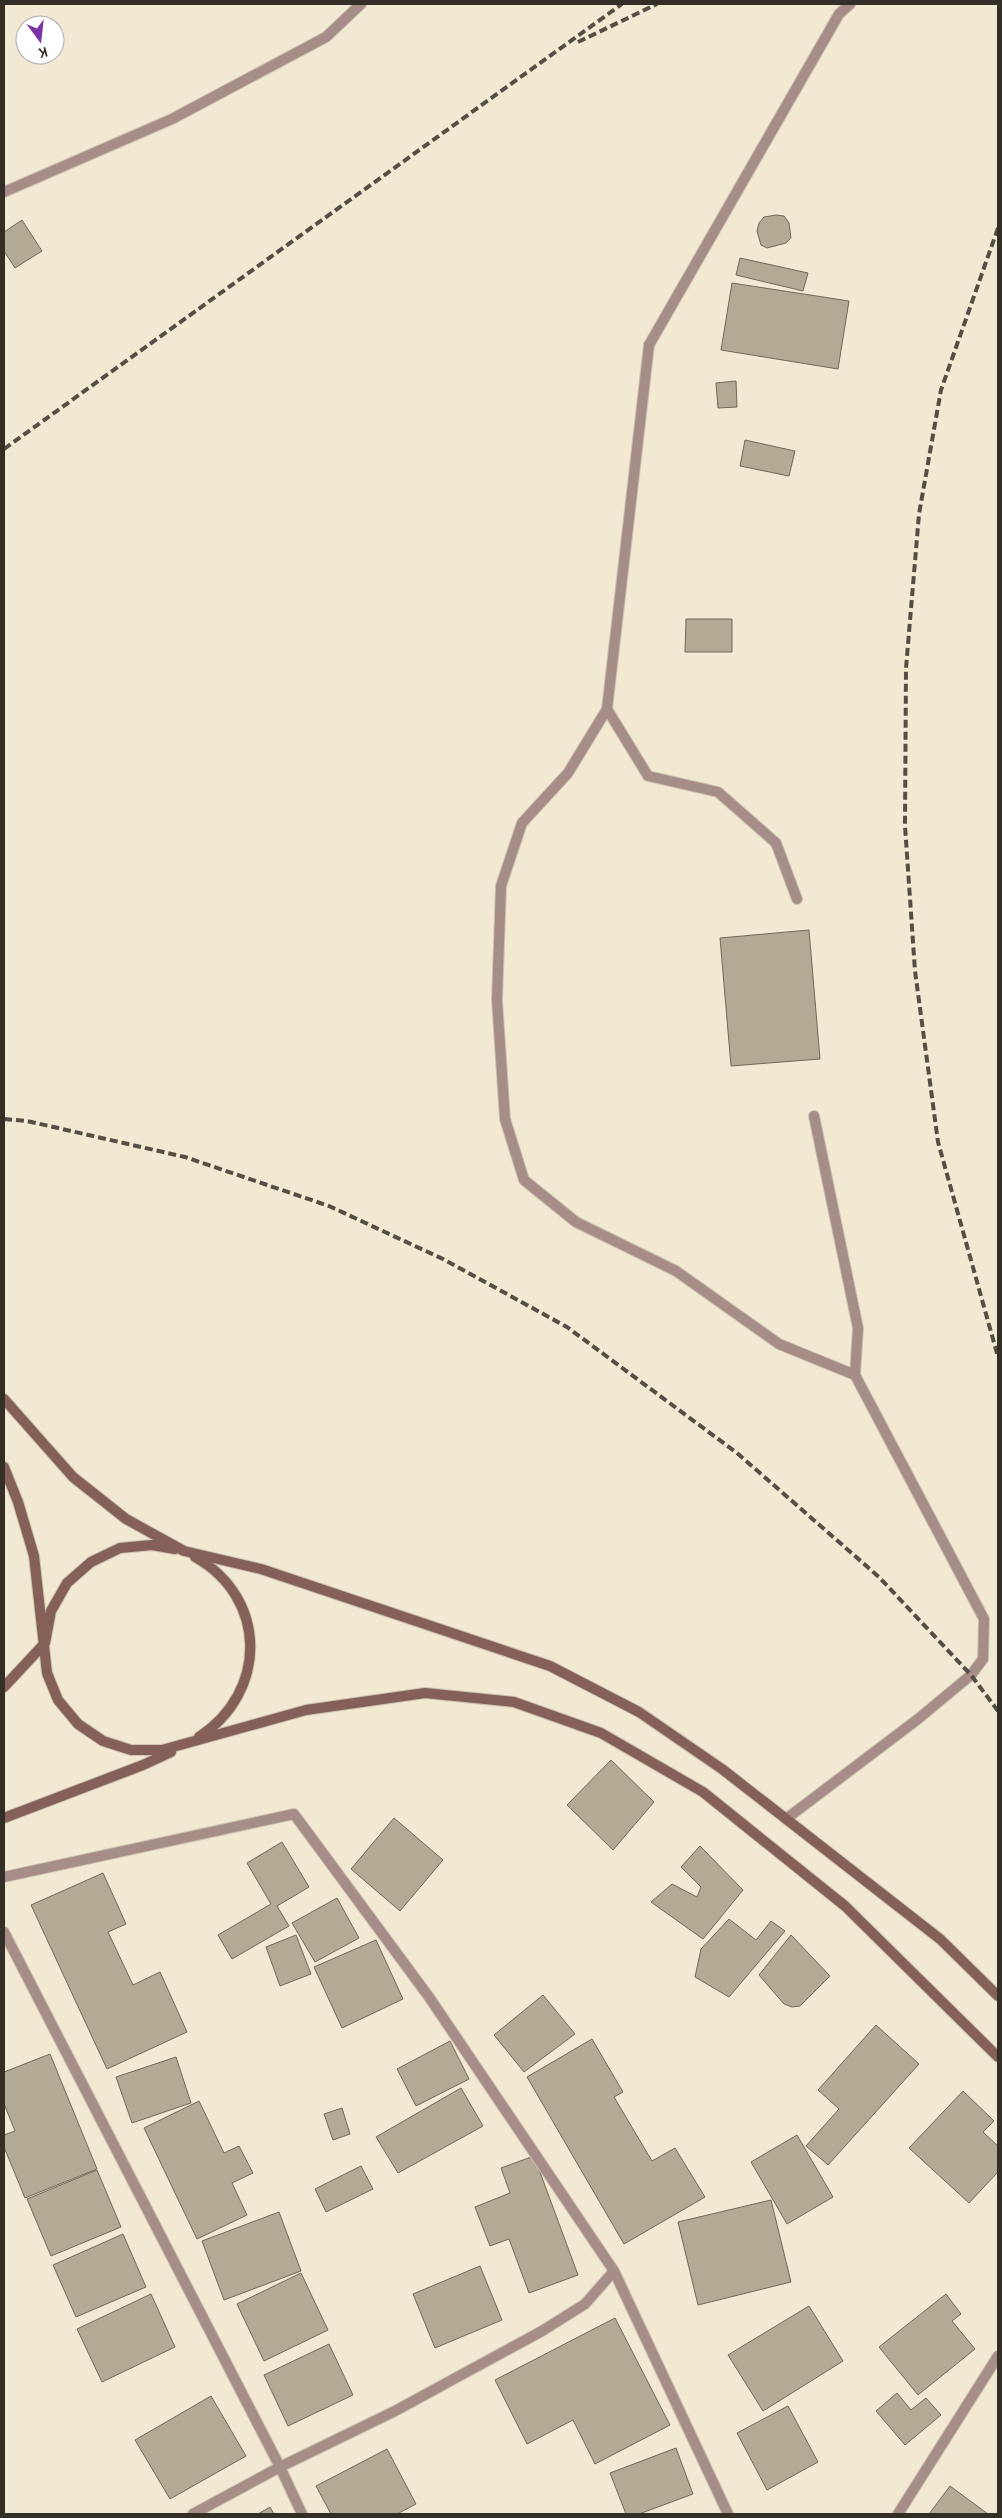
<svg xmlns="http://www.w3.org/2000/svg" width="1002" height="2518" viewBox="0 0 1002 2518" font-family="'Archivo Narrow',sans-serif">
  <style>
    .building { fill: #b3aa94; stroke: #716955 }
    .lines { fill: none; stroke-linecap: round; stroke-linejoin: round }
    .lane-casing { stroke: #ccc4b0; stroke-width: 12 }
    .street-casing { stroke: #ccc4b0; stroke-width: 12 }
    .secondary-casing { stroke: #ccc4b0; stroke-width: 12 }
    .lane { stroke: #a78d87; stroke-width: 10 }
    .street { stroke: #a78d87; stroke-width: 10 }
    .secondary { stroke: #856058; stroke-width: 10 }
    .rail { stroke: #544f44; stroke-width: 4; stroke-dasharray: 8 4; stroke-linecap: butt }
  </style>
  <rect width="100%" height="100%" fill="#f2e9d2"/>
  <!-- building -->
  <path class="building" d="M776,215L784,216L789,223L791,238L786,243L767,248L761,245L757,231L759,223L764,217Z
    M22,220L42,251L15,268L4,251V232Z
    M740,258L808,273L803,291L736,275Z
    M732,283L849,301L838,369L721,350Z
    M736,381L737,407L718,408L716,383Z
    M745,440L795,451L789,476L740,466Z
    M686,619H732V652H685Z
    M809,930L820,1059L731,1066L720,938Z
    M611,1760L654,1802L613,1850L567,1805Z
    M394,1818L443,1860L400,1911L351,1869Z
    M282,1842L309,1887L277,1906L289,1926L232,1959L218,1935L271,1904L247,1863Z
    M700,1846L743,1890L703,1939L651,1902L672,1884L697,1897L701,1887L681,1867Z
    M103,1873L126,1924L108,1932L133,1985L160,1972L187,2032L107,2069L31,1905Z
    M337,1898L359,1938L315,1962L292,1923Z
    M729,1919L756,1940L771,1921L785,1931L729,1997L695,1977L701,1949Z
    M296,1935L311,1974L280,1986L266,1947Z
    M791,1935L830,1976L800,2006L792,2007L784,2004L759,1975Z
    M376,1940L403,1999L342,2028L314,1967Z
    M543,1995L575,2034L524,2072L494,2035Z
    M876,2025L919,2064L828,2165L806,2146L839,2109L818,2090Z
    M592,2039L623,2092L614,2097L652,2161L675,2148L705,2197L624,2244L527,2077Z
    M450,2041L469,2079L416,2106L397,2069Z
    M50,2054L97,2169L25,2198L4,2147V2135L15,2131L4,2104V2072Z
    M176,2057L191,2103L132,2123L116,2077Z
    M461,2088L483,2126L398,2173L376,2137Z
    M963,2091L994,2121L983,2132L998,2146V2172L969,2203L909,2148Z
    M199,2101L224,2153L239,2146L253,2173L232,2183L247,2215L197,2239L144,2128Z
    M342,2108L350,2134L333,2140L324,2114Z
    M797,2135L833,2197L787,2224L751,2162Z
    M534,2156L578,2275L529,2293L509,2239L490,2246L475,2207L510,2193L501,2168Z
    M361,2166L373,2189L326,2212L315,2189Z
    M97,2170L121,2227L51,2256L27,2199Z
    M771,2200L791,2282L698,2305L678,2222Z
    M279,2212L301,2271L224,2300L202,2241Z
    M123,2234L146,2287L76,2317L53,2265Z
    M480,2266L502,2320L435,2348L413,2294Z
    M301,2273L328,2330L264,2361L237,2304Z
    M151,2294L175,2347L102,2382L77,2329Z
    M946,2294L961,2314L952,2321L975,2349L918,2395L879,2347Z
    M809,2306L843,2361L763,2411L728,2355Z
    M615,2318L670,2425L595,2464L573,2420L527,2444L495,2380Z
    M329,2344L353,2395L288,2426L264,2375Z
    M897,2393L911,2410L926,2398L941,2415L905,2445L876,2411Z
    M211,2396L246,2456L170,2499L135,2440Z
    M788,2406L818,2462L767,2490L737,2433Z
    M676,2448L693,2494L639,2514H626L610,2473Z
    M387,2449L416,2504L397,2514H331L316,2486Z
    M950,2486L988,2514H929Z
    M270,2507L274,2514H258Z"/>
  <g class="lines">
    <defs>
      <path id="lane" d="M4,192L172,119L326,37L361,4
        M649,345L607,709L568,773L522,823L501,886L497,1000L505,1119L524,1180L576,1222L676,1271L779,1344L855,1375L984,1619L983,1659L971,1675L918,1719L786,1819
        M607,709L648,776L718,792L776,843L797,899
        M814,1116L858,1328L855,1375"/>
      <path id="street" d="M649,345L839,14L850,4
        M4,1877L294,1814L429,1997L614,2271
        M4,1932L280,2467L302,2514
        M193,2514L280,2467L395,2411L542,2331L585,2304L614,2271L728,2514
        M898,2514L998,2356"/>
      <path id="secondary" d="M4,1399L73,1477L126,1519L184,1551L261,1569L550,1666L639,1712L722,1769L940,1939L998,1996
        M4,1467L18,1502L34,1556L47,1673L58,1700L78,1724L103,1741L131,1750H162L306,1710L425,1693L514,1702L601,1733L703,1792L845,1906L998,2057
        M195,1557C268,1598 268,1692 199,1737
        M4,1687L45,1643L51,1611L67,1583L91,1562L120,1548L152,1545L175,1549
        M4,1818L143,1765L171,1752"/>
    </defs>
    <!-- lane casing -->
    <use href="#lane" class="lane-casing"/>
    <!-- street casing -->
    <use href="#street" class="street-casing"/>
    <!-- secondary casing -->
    <use href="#secondary" class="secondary-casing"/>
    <!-- lane -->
    <use href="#lane" class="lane"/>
    <!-- street -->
    <use href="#street" class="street"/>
    <!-- secondary -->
    <use href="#secondary" class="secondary"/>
    <!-- rail -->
    <path class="rail" d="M578,42L657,4
      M998,228L941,390L919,514L906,668L905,826L915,971L938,1142L998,1357
      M4,449L622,4
      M4,1119L27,1121L185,1157L329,1206L443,1259L567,1327L737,1453L879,1577L971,1675L998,1711"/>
  </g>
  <!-- border -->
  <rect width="1002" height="2518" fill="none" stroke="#332f26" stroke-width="10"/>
  <!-- north arrow -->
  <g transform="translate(40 40) rotate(165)"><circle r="24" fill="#ffffff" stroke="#adaca8"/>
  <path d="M0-4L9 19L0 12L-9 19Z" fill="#7c33a6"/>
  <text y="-8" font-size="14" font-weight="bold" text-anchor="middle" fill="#332f26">K</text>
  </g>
</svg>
